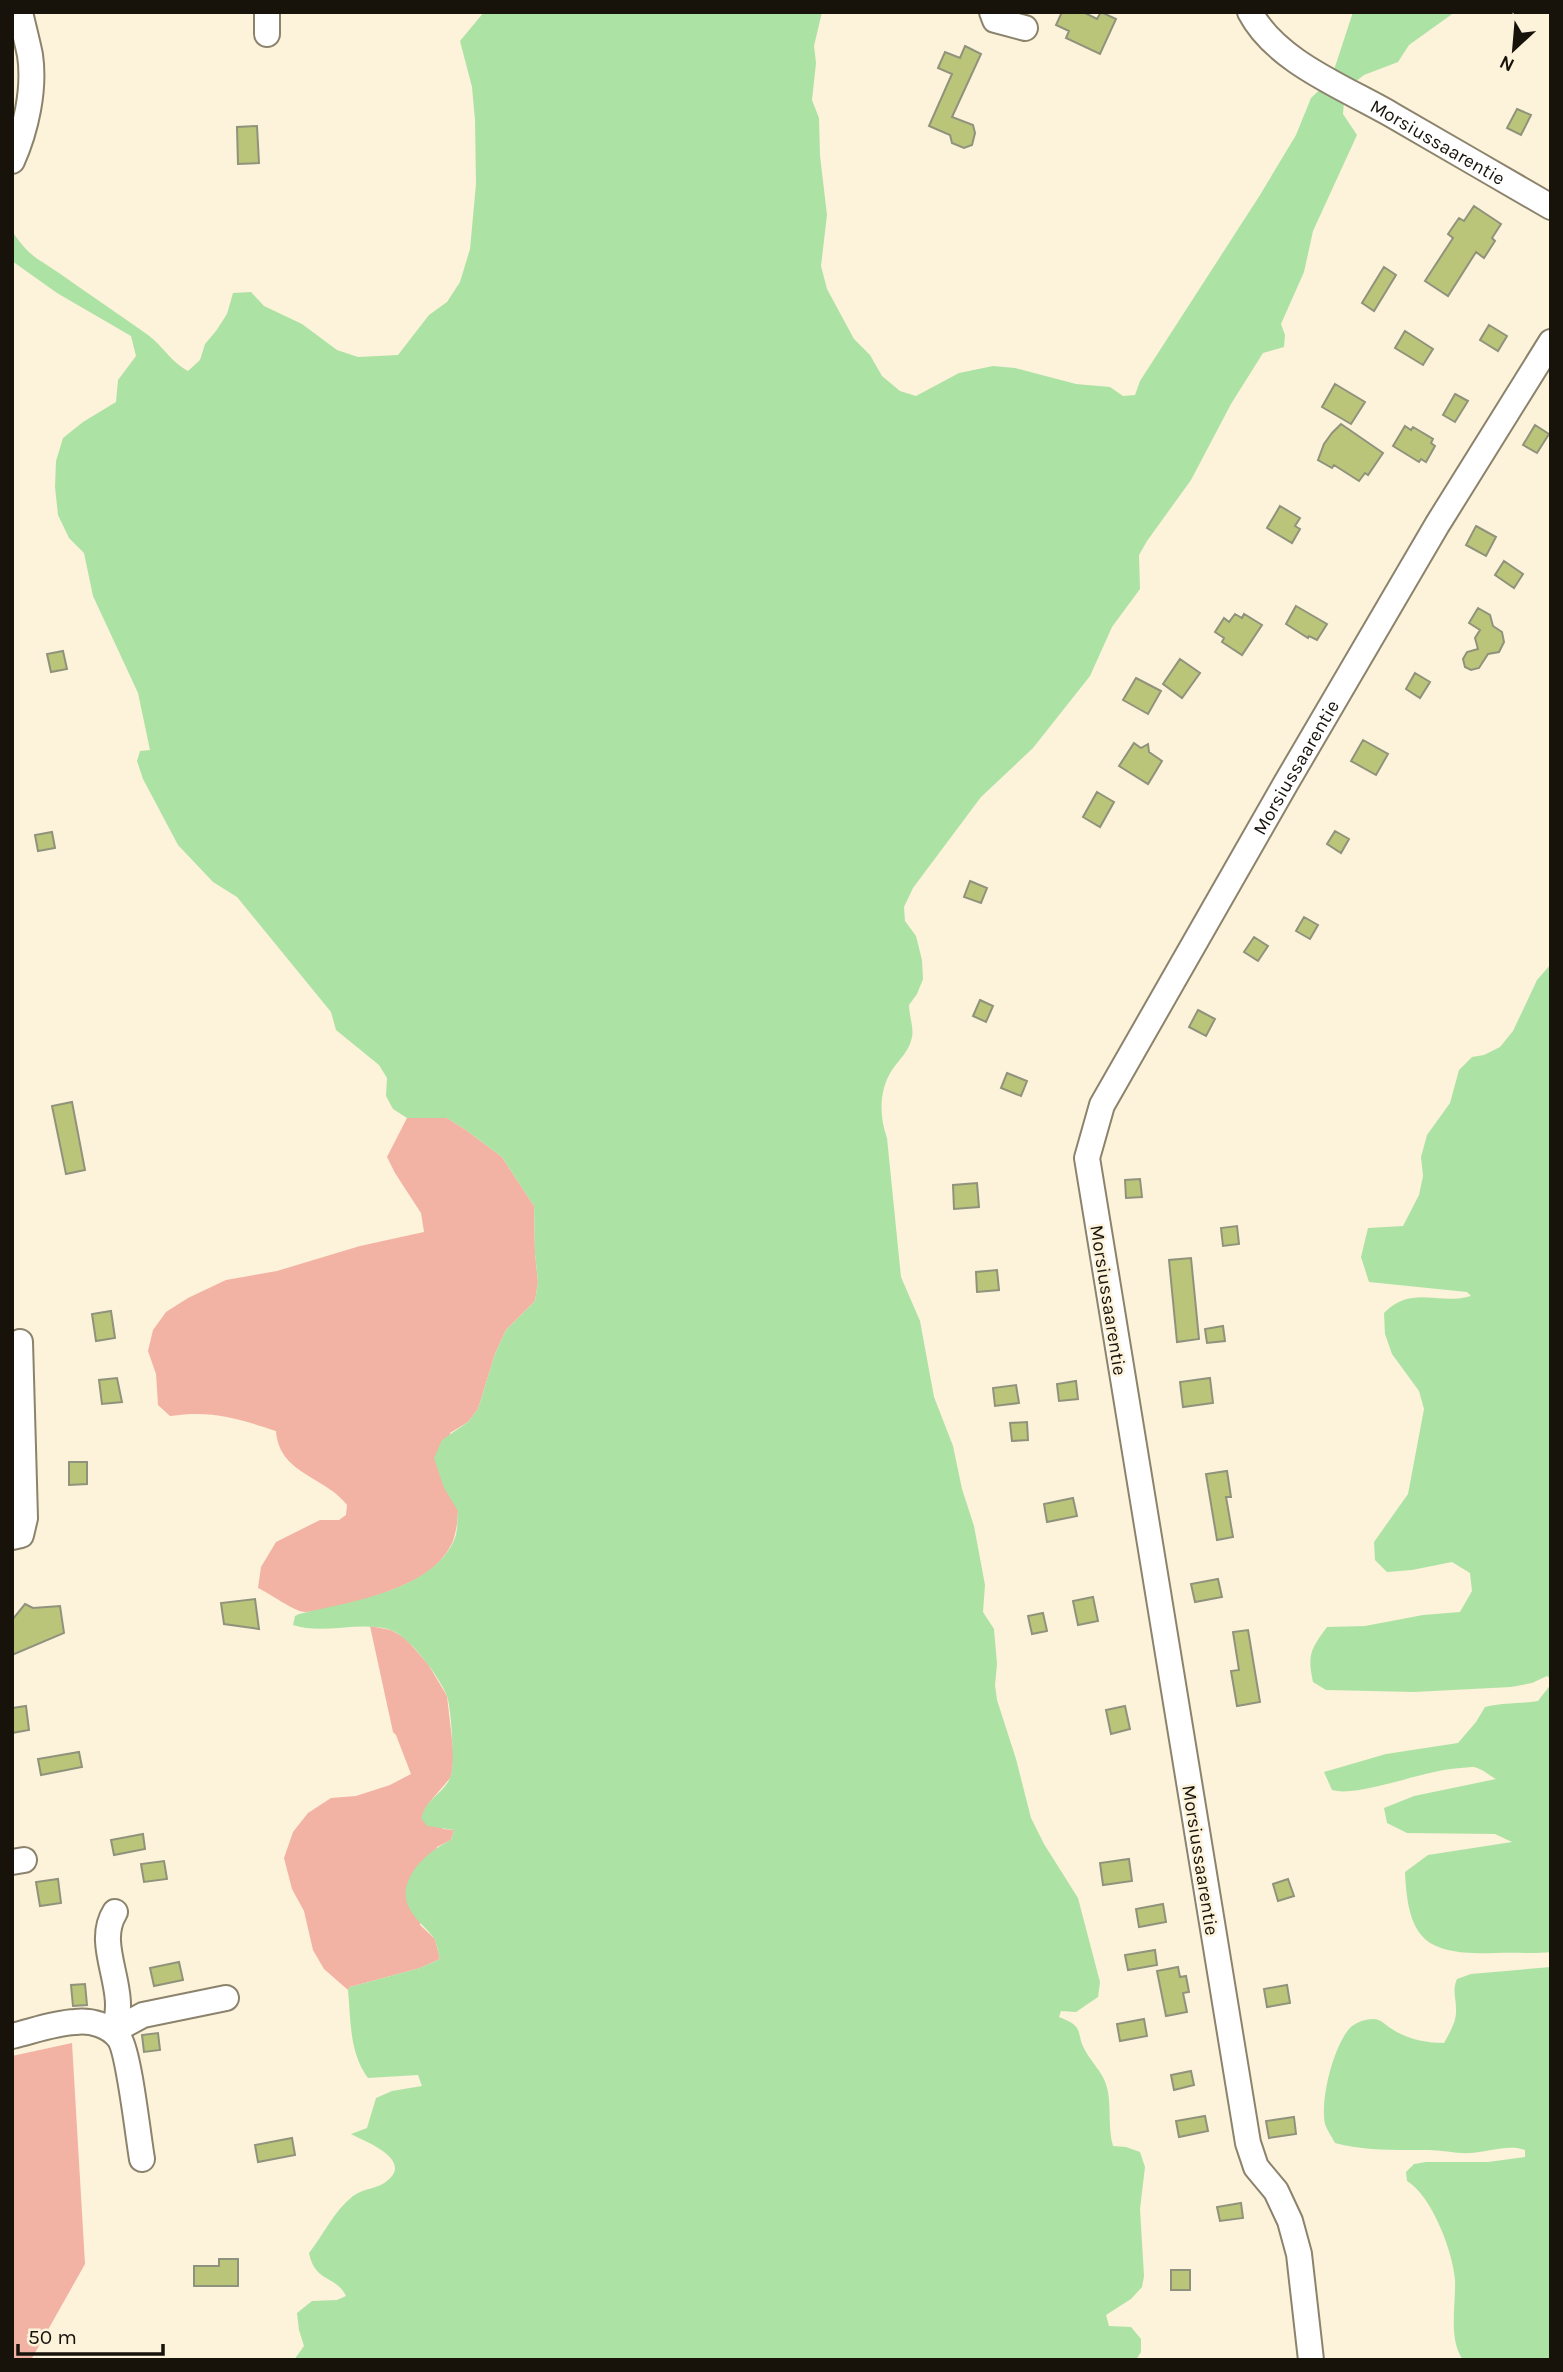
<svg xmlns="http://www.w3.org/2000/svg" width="1563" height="2372" viewBox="0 0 1563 2372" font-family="Karla,sans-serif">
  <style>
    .green { fill: #f2b2a4 }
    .water { fill: #ade2a5 }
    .building { fill: #bbc579; stroke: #90937c; stroke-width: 2 }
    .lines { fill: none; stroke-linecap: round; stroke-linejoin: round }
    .minor-casing { stroke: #8c836d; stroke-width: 28 }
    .minor { stroke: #fff; stroke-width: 24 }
    .labels { text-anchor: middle; stroke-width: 5; stroke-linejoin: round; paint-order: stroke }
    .street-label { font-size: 19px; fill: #17130b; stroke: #fdf2da }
  </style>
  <rect width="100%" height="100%" fill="#fdf2da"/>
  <!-- green -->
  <path class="green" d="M407,1118H447L466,1130L502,1157L534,1206L535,1253L538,1282L535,1301L506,1330L495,1354L478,1409L468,1422L450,1433C453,1465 463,1502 455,1534C452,1550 436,1567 423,1575C398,1591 334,1611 305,1612C295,1612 269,1593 258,1588L261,1567L276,1542L320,1520H339L346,1515L347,1505C325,1476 279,1474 276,1431C236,1418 213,1410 170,1416L158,1405L156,1374L148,1351L153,1330L166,1312L188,1298L226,1280L277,1271L360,1246L424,1232L421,1213L395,1173L387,1157Z
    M370,1626L391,1630L405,1638L428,1664L447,1696L454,1757L451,1777L428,1804L443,1829L454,1830L451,1840L437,1847L420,1925L435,1939L440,1959L420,1968L350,1987L348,1990L324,1969L313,1950L304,1911L292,1889L284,1858L293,1832L308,1813L331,1798L356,1796L390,1785L411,1774L396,1735L393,1732Z
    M72,2043L85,2264L31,2360H12V2056Z"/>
  <!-- water -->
  <path class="water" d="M484,12H822L814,46L816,63L812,100L819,118L820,156L827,215L821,266L827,289L854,339L870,355L882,376L900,391L916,396L959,373L993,366L1015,368L1076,384L1110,387L1123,396L1135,395L1140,381L1260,195L1296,135L1311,98L1331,79L1353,12H1455L1409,45L1398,62L1364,75L1345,90L1343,114L1357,135L1313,231L1304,272L1281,324L1285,335L1284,347L1263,353L1231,404L1191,480L1147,541L1139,555L1140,589L1112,627L1090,676L1033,748L981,797L913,888L904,907L905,921L916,936L922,960L923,979L917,994L909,1005C909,1015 914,1028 912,1037C909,1052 900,1058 892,1070C879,1090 879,1116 887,1138L901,1277L920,1321L934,1397L953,1446L962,1489L974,1526L985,1585L983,1612L994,1629L997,1664L995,1685L997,1700L1016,1759L1031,1818L1044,1844L1078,1898L1100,1982L1098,1997L1076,2012L1061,2011L1059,2017C1066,2020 1073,2022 1077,2028C1080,2033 1080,2039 1082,2044C1090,2063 1105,2072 1108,2092C1111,2110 1108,2129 1113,2146L1126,2147L1140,2152L1145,2167L1140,2209L1144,2276L1142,2287L1131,2299L1106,2315L1109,2326L1131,2327L1141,2339V2352L1136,2360H294L304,2346L299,2330L297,2313L312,2301L337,2300L346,2296C336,2275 315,2283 309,2253C324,2234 334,2211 353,2196C363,2188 379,2189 388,2180C413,2159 364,2141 351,2134L367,2128L376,2098L392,2091L422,2086L418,2075L368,2078C349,2052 351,2021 348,1990L350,1987L420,1968L440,1959C438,1953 437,1943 434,1938C425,1926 412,1918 407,1903C399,1875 430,1850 451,1840L454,1830L427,1826L421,1818C423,1813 425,1807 428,1804C436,1794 448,1787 451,1775C455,1763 451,1707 447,1696C439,1676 408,1634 388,1629C356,1621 323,1635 293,1625L295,1616L299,1614C348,1602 434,1591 455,1538C458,1530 457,1519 458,1511L444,1488L434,1458L442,1440L468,1422L478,1409L495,1354L506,1330L535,1301L538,1282L535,1253L534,1206L502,1157L466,1130L447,1118H407L393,1109L386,1096L387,1078L379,1065L336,1030L331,1012L237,897L213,882L178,845L143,779L137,761L140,751L150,750L138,693L93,596L84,553L69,538L58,515L55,487L56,461L63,438L83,422L116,402L118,380L136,356L131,336L57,293L12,261V236L14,234C30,257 37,258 59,273C88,294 119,314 148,335C165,348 169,360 188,371L200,360L205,344L216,331L227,314L233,293L251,292L264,306L302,324L337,350L358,357L398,355L429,315L447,302L460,282L470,249L476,184L475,120L472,87L460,41Z
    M1551,964V1679L1547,1676L1532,1683L1511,1687L1414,1692L1326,1690L1313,1682C1307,1654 1311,1649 1327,1627L1365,1626L1423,1615L1460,1612L1472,1591L1470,1573L1452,1562L1412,1570L1387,1572L1375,1560L1374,1542L1408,1494L1424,1409L1419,1391L1392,1354L1385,1334L1384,1313C1413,1284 1438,1306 1471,1296L1467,1292L1369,1282L1361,1257L1368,1228L1403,1226L1419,1195L1423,1176L1421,1157L1427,1135L1450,1103L1459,1070L1472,1057L1484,1055L1500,1047L1513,1031L1537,980Z
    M1551,1684V1952C1533,1954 1514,1952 1496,1953C1427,1955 1408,1942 1405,1872L1428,1855L1512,1842L1495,1834L1407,1833L1387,1823L1384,1808L1414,1796L1496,1779C1490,1776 1484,1770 1477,1768C1473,1766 1466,1768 1461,1768C1426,1769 1359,1798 1332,1790L1324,1772L1386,1754L1458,1743L1476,1722L1485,1707C1503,1702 1520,1704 1538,1701Z
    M1551,1967V2360H1463C1448,2339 1456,2305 1455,2280C1453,2252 1432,2196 1407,2181L1406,2172L1414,2164L1426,2162H1488L1525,2157V2150C1508,2144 1489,2152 1471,2153C1457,2154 1442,2150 1428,2150C1396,2150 1365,2151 1335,2143C1332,2137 1327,2130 1325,2124C1320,2100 1333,2048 1349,2029C1354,2023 1365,2019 1373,2019C1381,2019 1385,2025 1392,2029C1407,2039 1426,2043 1444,2043C1450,2032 1457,2021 1456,2009C1456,1997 1452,1991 1457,1979L1471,1974Z"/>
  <!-- building -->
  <path class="building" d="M1062,12H1083L1097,19L1101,12L1116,19L1100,54L1066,38L1069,31L1056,25Z
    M965,46L981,54L952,117L973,125L975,133L972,145L964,148L952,143L950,135L929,126L952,74L938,68L945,52L960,58Z
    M1517,109L1531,115L1521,135L1507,128Z
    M257,126L259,163L238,164L237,127Z
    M1474,206L1501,224L1492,238L1495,241L1484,258L1476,252L1448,296L1425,281L1453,238L1448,234L1459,218L1464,221Z
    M1384,267L1396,275L1374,311L1362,303Z
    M1489,325L1507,336L1498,351L1480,340Z
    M1405,331L1433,349L1423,365L1395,348Z
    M1335,384L1365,402L1351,424L1322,407Z
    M1455,394L1468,401L1455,422L1443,415Z
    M1341,424L1383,453L1368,475L1365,473L1359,481L1334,465L1332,468L1318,460L1324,444L1332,433Z
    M1535,425L1549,434L1537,453L1523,445Z
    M1405,426L1411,430L1413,427L1433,439L1431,443L1435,446L1426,462L1421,459L1419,462L1393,446Z
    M1280,506L1300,518L1295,526L1300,529L1292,543L1267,528Z
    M1476,526L1496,537L1486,556L1466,545Z
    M1504,561L1523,574L1514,588L1495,575Z
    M1296,606L1327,624L1317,640L1309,636L1308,638L1286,624Z
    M1478,608L1490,615L1493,626L1502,632L1504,642L1499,652L1488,654L1479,668L1471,670L1465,667L1463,659L1467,652L1478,649L1475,638L1480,630L1469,623Z
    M1235,614L1242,618L1244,614L1262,625L1242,655L1222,642L1224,638L1215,632L1224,618L1229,622Z
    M63,651L67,669L51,672L47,654Z
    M1180,659L1200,673L1182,698L1163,684Z
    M1415,673L1430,682L1420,698L1406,689Z
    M1136,678L1161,691L1148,714L1123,700Z
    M1363,740L1388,754L1376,775L1351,761Z
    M1134,743L1141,748L1148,744L1149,752L1162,761L1148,784L1119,766Z
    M1097,792L1114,802L1100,827L1083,817Z
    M1335,831L1349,839L1341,853L1327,844Z
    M52,832L55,848L38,851L35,835Z
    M970,881L987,888L981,903L964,897Z
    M1304,917L1318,925L1310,939L1296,931Z
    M1254,937L1268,946L1258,961L1244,952Z
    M980,1000L993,1006L986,1022L973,1016Z
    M1198,1010L1215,1019L1206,1036L1189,1027Z
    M1007,1073L1027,1081L1021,1096L1001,1088Z
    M72,1102L85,1170L66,1174L52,1106Z
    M1140,1179L1142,1197L1126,1198L1125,1180Z
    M977,1183L979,1207L954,1209L953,1185Z
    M1237,1226L1239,1244L1223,1246L1221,1228Z
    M1191,1258L1199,1339L1177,1342L1169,1260Z
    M997,1270L999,1290L977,1292L976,1272Z
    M111,1311L115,1338L96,1341L92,1314Z
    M1223,1326L1225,1341L1207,1343L1205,1329Z
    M117,1378L122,1402L102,1404L99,1380Z
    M1210,1378L1213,1403L1183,1407L1180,1382Z
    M1076,1381L1078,1399L1059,1401L1057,1384Z
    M1016,1385L1019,1403L995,1406L993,1388Z
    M1027,1422L1028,1440L1012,1441L1010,1423Z
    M69,1462H87V1484L69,1485Z
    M1227,1471L1231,1497H1226L1233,1537L1217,1540L1206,1474Z
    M1073,1498L1077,1516L1047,1522L1044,1504Z
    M1218,1579L1222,1597L1195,1602L1191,1584Z
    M1093,1597L1098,1621L1078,1625L1073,1601Z
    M255,1599L259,1629L224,1624L221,1603Z
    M25,1604L33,1608L60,1606L64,1633L12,1655V1620Z
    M1043,1613L1047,1631L1032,1634L1028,1616Z
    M1248,1630L1260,1702L1237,1706L1231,1671L1239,1670L1233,1632Z
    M26,1706L29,1730L12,1733V1708Z
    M1125,1706L1130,1729L1111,1734L1106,1710Z
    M79,1752L82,1767L41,1775L38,1759Z
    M143,1834L145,1849L114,1855L111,1840Z
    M1129,1859L1132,1881L1103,1885L1100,1863Z
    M164,1861L167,1879L144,1882L141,1864Z
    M58,1879L61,1903L40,1906L36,1882Z
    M1288,1879L1294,1896L1278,1901L1273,1884Z
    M1163,1904L1166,1922L1139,1927L1136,1909Z
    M1155,1950L1157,1965L1128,1970L1125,1955Z
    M179,1962L183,1980L154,1986L150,1968Z
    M1178,1967L1180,1977L1186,1976L1189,1992L1183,1993L1187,2012L1166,2016L1157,1971Z
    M85,1984L87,2005L73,2006L71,1985Z
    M1287,1985L1290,2003L1267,2007L1264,1989Z
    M1144,2019L1147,2036L1120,2041L1117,2024Z
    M158,2033L160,2050L144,2052L142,2035Z
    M1191,2071L1194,2085L1174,2090L1171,2075Z
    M1205,2116L1208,2131L1179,2137L1176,2121Z
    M1294,2117L1296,2134L1269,2138L1266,2121Z
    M292,2138L295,2155L258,2162L255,2145Z
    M1241,2203L1243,2218L1220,2221L1217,2207Z
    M219,2259H238V2286H194V2266H219Z
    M1171,2270H1190V2290H1171Z"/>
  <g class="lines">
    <defs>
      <g id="minor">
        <path d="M267,12V34"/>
        <path d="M992,12L995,20L1025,28"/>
        <path id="s1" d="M1250,12C1276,62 1346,88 1392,115C1445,146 1498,176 1551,207"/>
        <path d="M12,161C26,130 35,89 30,55C27,40 23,26 20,12"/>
        <path d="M12,1537L21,1535L25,1518L20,1342"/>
        <path d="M12,1862L24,1860"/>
        <path d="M113,2031C131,1990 93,1947 115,1912"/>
        <path d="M113,2031L143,2015L226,1998"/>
        <path d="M12,2036C33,2031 54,2023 75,2022C91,2020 109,2025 119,2038C129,2052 138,2136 142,2159"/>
        <path id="s2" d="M1311,2360L1299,2254L1290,2221L1276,2191L1256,2167L1248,2143L1087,1158L1102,1105L1286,783L1437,525L1551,342"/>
      </g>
    </defs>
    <!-- minor casing -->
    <use href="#minor" class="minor-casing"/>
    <!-- minor -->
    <use href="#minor" class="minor"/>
  </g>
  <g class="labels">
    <!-- street labels -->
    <g class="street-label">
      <text dy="7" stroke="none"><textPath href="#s1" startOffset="231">Morsiussaarentie</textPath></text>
      <text dy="7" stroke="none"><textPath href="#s2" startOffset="1673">Morsiussaarentie</textPath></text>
      <text transform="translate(1109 1300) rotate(81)" y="7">Morsiussaarentie</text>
      <text transform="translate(1201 1860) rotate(81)" y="7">Morsiussaarentie</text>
    </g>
  </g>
  <!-- border -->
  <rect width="1563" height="2372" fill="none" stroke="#17130b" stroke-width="28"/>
  <!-- north arrow -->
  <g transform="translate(1514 49) rotate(206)" stroke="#fdf2da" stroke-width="5" paint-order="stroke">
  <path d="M0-5L12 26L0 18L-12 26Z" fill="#17130b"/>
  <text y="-10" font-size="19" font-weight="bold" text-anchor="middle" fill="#17130b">N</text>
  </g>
  <!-- scale -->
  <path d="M18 2344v10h145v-10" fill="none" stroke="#17130b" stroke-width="3.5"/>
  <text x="28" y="2344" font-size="21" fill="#17130b" stroke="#fdf2da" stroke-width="5" paint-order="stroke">50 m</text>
</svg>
